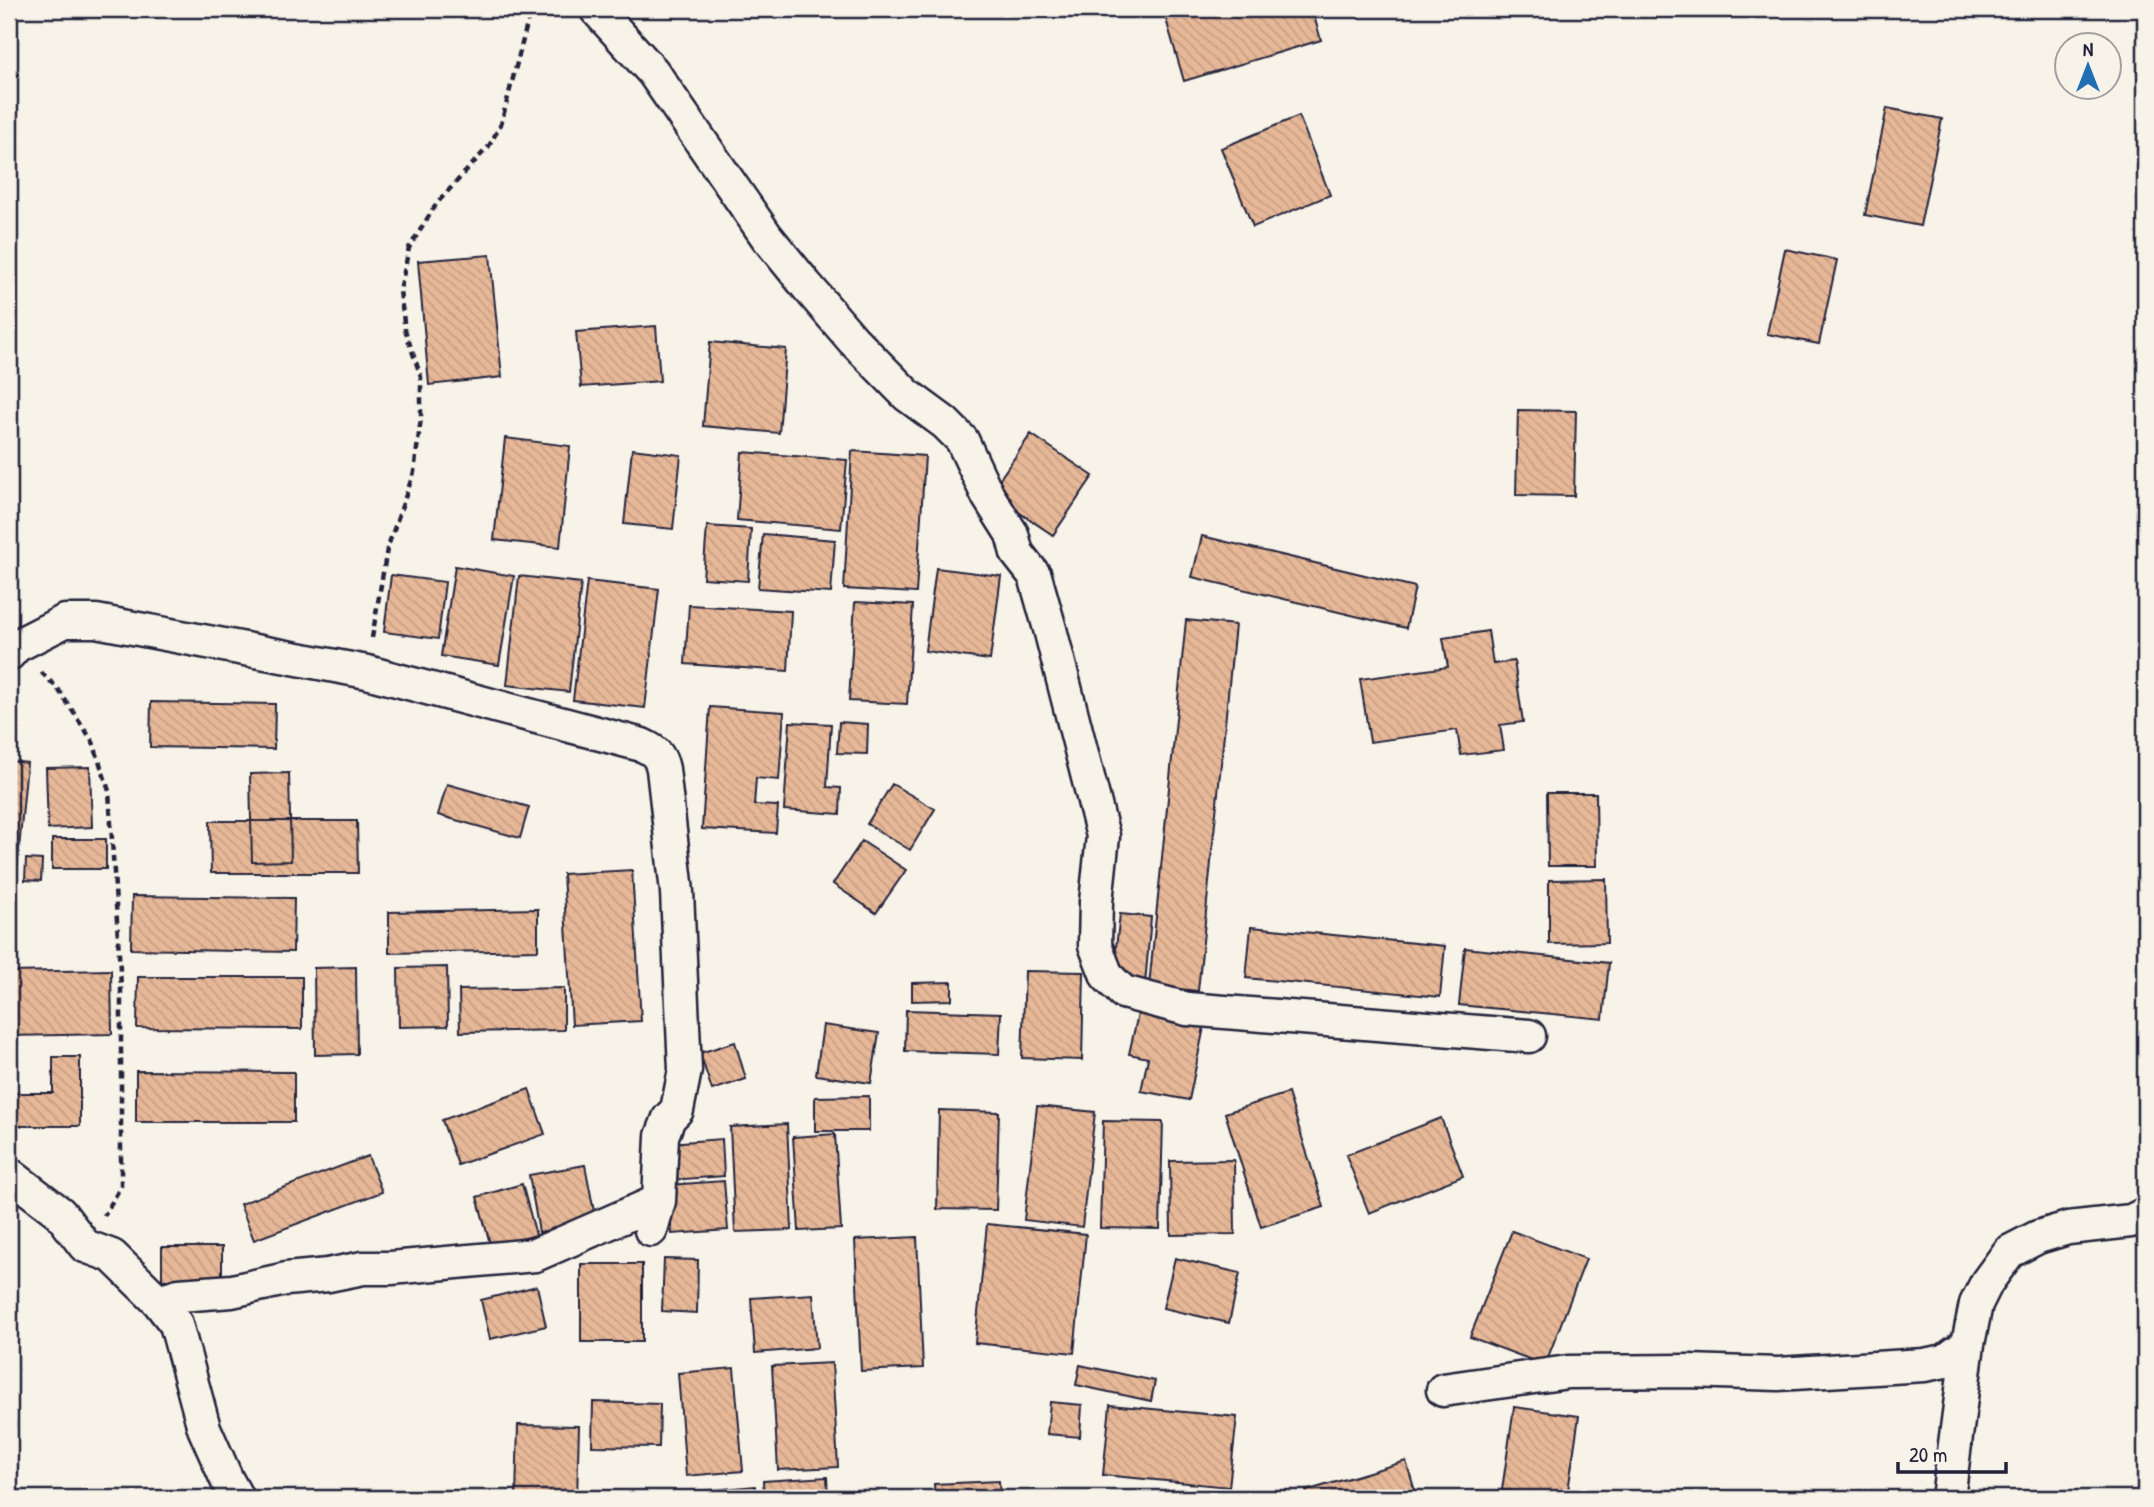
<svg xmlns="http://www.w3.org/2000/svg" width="2154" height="1507" viewBox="0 0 2154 1507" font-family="'Patrick Hand',sans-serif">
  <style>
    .building { fill: url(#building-back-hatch); stroke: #22223b; stroke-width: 2 }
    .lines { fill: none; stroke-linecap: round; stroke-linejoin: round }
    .minor-casing { stroke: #22223b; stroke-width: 37 }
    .path { stroke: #22223b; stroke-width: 4.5; stroke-dasharray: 7 5; stroke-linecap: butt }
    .minor { stroke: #f7f3e8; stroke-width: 32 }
  </style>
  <defs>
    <pattern id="building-back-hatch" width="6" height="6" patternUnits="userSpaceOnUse" patternTransform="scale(1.75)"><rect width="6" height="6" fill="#e7b898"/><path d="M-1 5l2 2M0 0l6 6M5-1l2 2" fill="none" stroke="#c69e84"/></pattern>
  </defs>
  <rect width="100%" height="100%" fill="#f7f3e8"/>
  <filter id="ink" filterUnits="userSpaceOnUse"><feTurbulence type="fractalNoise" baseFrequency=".0143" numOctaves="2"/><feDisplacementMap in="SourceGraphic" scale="14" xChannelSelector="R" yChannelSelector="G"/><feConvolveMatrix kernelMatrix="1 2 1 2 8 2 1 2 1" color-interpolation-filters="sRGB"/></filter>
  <g filter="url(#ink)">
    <!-- building -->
    <path class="building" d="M1163,9H1312L1321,40L1184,81Z
      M1887,108L1942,119L1920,226L1865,215Z
      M1299,116L1330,195L1253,227L1221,148Z
      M1785,249L1837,260L1819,344L1767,334Z
      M490,255L502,377L429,385L418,261Z
      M656,326L660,381L581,387L576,332Z
      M710,342L786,349L779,433L703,426Z
      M1518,410L1576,411L1574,496L1516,495Z
      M1031,434L1093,476L1053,535L990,493Z
      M505,438L570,446L560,547L494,540Z
      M632,449L681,455L673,529L624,524Z
      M852,451L925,456L916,593L844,589Z
      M742,452L847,460L841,529L737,520Z
      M707,526L751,529L748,581L703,578Z
      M763,534L835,540L831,593L758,588Z
      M1202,536L1415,587L1406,628L1192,577Z
      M455,566L514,576L499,665L441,656Z
      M936,568L1001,576L990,660L925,651Z
      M391,575L445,582L438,639L384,632Z
      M519,576L581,583L569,692L507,685Z
      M587,581L659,589L645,708L573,700Z
      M855,602L913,605L907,704L849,701Z
      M689,605L791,611L788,671L685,664Z
      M1186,620L1235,625L1198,991L1149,986Z
      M1488,631L1493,664L1514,661L1523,722L1500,725L1504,750L1461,755L1457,730L1370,742L1360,679L1448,667L1443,638Z
      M151,702L275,704L274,749L150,747Z
      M710,707L784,712L779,780L756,778L754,805L778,806L776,833L702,829Z
      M790,722L831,724L827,787L841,788L840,814L784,810Z
      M839,722L868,724L867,754L837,753Z
      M9,761L27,763L16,882H9Z
      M90,767L92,827L48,829L46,768Z
      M289,773L291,861L252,862L250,774Z
      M447,784L529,807L520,838L438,815Z
      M892,784L935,809L910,850L867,824Z
      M1547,793H1596L1597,866H1548Z
      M210,821H357L358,873H211Z
      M52,839H106V869H52Z
      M862,841L906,870L876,913L833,884Z
      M26,859L42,860L41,881L25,880Z
      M632,870L641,1021L572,1025L563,874Z
      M1606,879L1607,943L1549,944V880Z
      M132,896L294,898L293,952L131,949Z
      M538,909V950L389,953V912Z
      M1120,914L1151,917L1145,984L1112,981Z
      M1251,927L1445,946L1440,997L1246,978Z
      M1465,948L1609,963L1603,1019L1459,1005Z
      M356,967L357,1054L315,1055L314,968Z
      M447,967L448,1026L399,1027L398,968Z
      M111,970L112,1034L9,1036V972Z
      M1025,971L1084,972L1082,1060L1022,1058Z
      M138,977H302V1029L137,1028Z
      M952,982V1000L912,1001V983Z
      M564,988V1030L460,1032L459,990Z
      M906,1010L1001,1013L999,1054L905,1051Z
      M1138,1014L1204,1027L1189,1100L1141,1091L1148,1058L1129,1054Z
      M823,1025L879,1033L871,1083L816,1075Z
      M735,1042L746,1079L712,1090L700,1053Z
      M53,1057H80V1126H9V1093H53Z
      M136,1071L294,1072V1122H136Z
      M529,1089L545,1134L458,1165L442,1120Z
      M1288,1093L1324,1207L1261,1227L1225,1113Z
      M869,1096V1131H815V1097Z
      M1037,1106L1095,1112L1082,1227L1024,1220Z
      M939,1110L999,1112L996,1210L937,1209Z
      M1441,1118L1463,1176L1369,1213L1346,1155Z
      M1103,1121L1163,1122L1160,1229L1100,1228Z
      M787,1124L792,1230L735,1232L730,1127Z
      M835,1134L841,1229L799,1231L793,1137Z
      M722,1139L724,1176L671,1180L669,1143Z
      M368,1156L382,1192L254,1240L240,1204Z
      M1234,1160L1235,1234L1171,1235L1170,1161Z
      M585,1165L596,1222L539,1232L529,1175Z
      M724,1181L728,1230L672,1234L668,1185Z
      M522,1184L536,1235L491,1247L477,1197Z
      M987,1224L1086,1234L1074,1353L975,1343Z
      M1512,1231L1586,1259L1545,1365L1470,1337Z
      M917,1237L923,1368L861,1371L855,1240Z
      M162,1247H222V1280H162Z
      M1175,1258L1240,1273L1229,1323L1163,1308Z
      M664,1259L698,1260L697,1313L662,1311Z
      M581,1264H642V1342H581Z
      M537,1286L546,1326L490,1339L481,1300Z
      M813,1294L817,1348L755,1353L751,1298Z
      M832,1363L838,1467L778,1470L772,1366Z
      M1080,1365L1155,1381L1151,1401L1076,1385Z
      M734,1368L743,1471L686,1476L678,1373Z
      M593,1402L660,1404L659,1447L592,1446Z
      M1050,1402L1082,1405L1080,1437L1047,1434Z
      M1110,1405L1237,1417L1229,1487L1103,1475Z
      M1514,1407L1579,1416L1567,1498L1502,1490Z
      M518,1425L579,1426L577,1498H516Z
      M1406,1461L1417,1498H1309L1306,1491Z
      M827,1477L828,1498H764L763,1481Z
      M999,1481L1000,1498H935L934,1484Z
      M755,1486L756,1498H682L681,1493Z"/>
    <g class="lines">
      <defs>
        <path id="minor" d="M596,9L653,72L767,237L806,285L853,340L907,395L945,423L962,440L988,496L1012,534L1017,553L1035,576L1050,629L1103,836L1096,902L1095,945L1107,976L1123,992L1187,1009L1529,1036
          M9,654L16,646L65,621H96L367,672L642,745C655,751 660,755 663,769L677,892L685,1070L677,1110L669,1118L662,1136L659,1201L651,1230
          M9,1174L60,1213L85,1246L112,1256L158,1301L176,1324L204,1428L227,1480L237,1498
          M158,1301L179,1295L232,1291L286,1279L328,1275L363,1268H391L535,1255L659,1201
          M1443,1390L1568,1372L1688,1371L1778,1374L1924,1365L1945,1361L1968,1344
          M1948,1498L1968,1344L1976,1304L1987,1282L2009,1252L2038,1237L2068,1228L2131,1221L2145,1214"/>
      </defs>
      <!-- minor casing -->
      <use href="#minor" class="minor-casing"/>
      <!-- path -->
      <path class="path" d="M372,638L387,549L414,472L421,418V377L405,330L400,291L409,248L437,203L489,146L501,124L531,9
        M41,672L58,689L93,742L109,791L121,986V1186L104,1216"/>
      <!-- minor -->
      <use href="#minor" class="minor"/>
    </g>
  </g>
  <!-- margin -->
  <rect width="2154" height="1507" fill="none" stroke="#f7f3e8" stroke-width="35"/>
  <rect x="18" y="18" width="2119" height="1472" fill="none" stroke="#22223b" stroke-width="2.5" filter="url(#ink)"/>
  <!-- north arrow -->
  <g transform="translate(2088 66)"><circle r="33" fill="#f7f3e8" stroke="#a29fa3" stroke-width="2"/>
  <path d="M0-5L12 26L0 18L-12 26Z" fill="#1f6fb2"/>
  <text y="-10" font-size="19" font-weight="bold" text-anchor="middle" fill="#22223b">N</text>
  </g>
  <!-- scale -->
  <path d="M1898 1462v10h108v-10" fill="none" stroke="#22223b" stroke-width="3.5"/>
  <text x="1909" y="1462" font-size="21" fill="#22223b" stroke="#f7f3e8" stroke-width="5" paint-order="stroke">20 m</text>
</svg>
